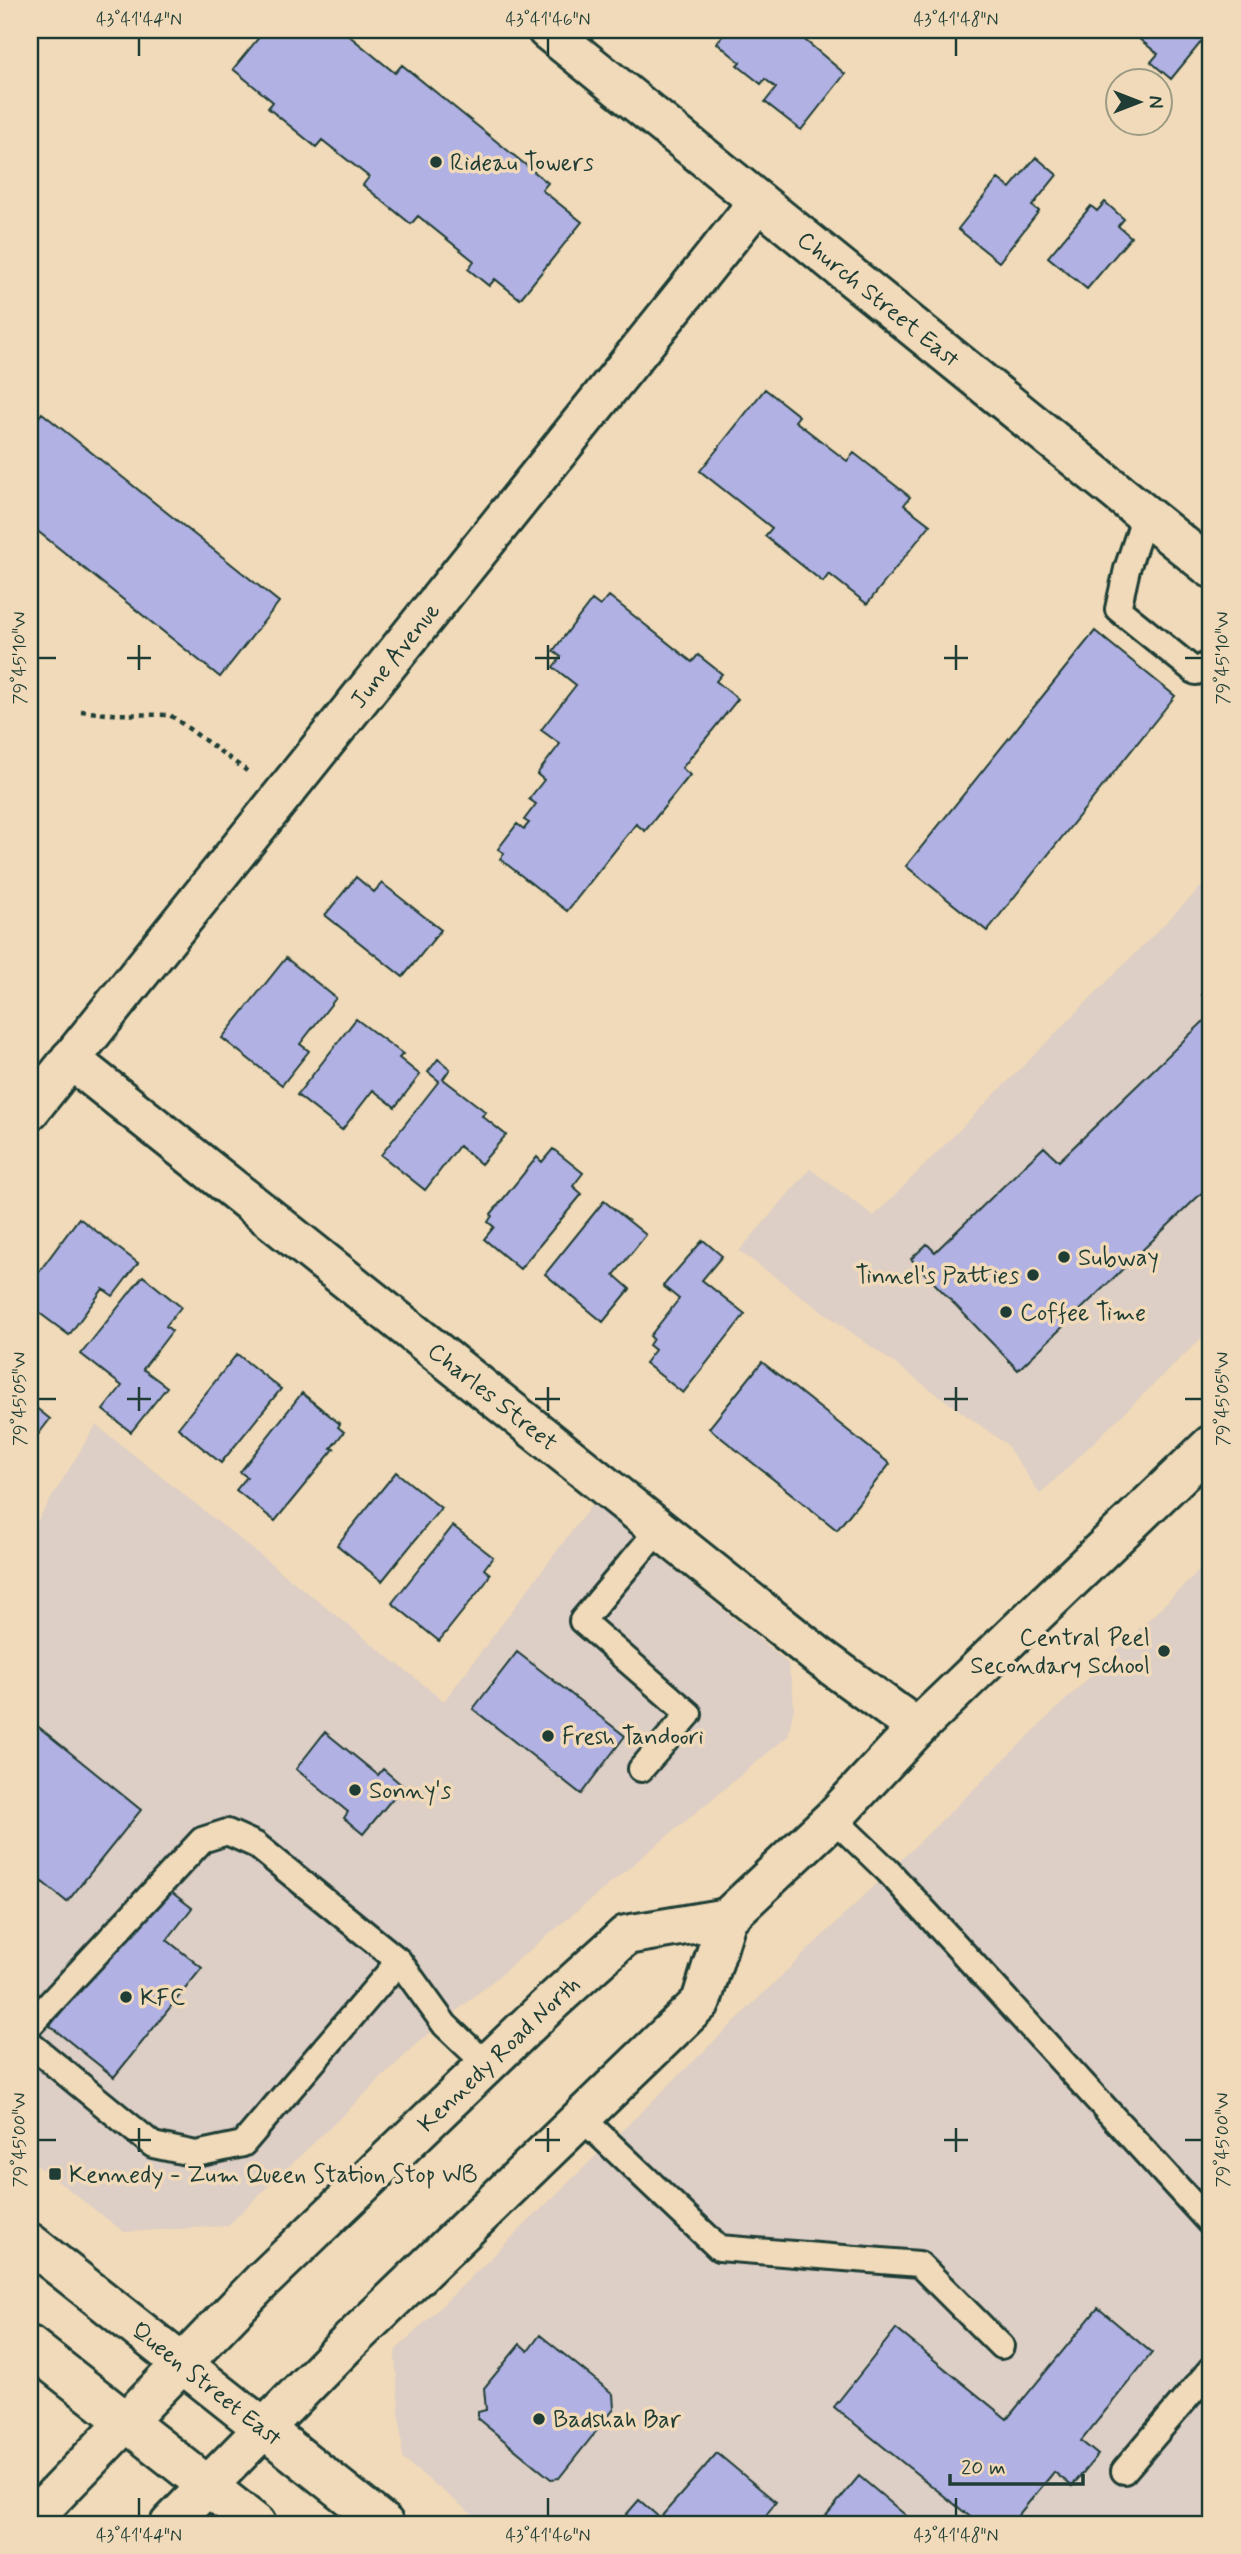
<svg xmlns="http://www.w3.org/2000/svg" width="1241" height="2554" viewBox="0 0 1241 2554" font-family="Mynerve,sans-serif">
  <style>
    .built { fill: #ddcec6 }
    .building { fill: #b1b1e3; stroke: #1f3d34; stroke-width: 2 }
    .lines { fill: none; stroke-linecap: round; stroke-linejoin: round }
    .lane-casing { stroke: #1f3d34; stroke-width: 30 }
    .street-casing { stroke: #1f3d34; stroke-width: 44 }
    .secondary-casing { stroke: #1f3d34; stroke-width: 44 }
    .path { stroke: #1f3d34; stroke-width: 4.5; stroke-dasharray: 5 5; stroke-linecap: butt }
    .lane { stroke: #f0dab9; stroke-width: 24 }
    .street { stroke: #f0dab9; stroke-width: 38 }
    .secondary { stroke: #f0dab9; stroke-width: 38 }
    .ticks { fill: none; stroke: #1f3d34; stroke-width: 2.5 }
    .poi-dot { fill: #1f3d34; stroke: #f0dab9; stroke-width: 2.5 }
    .labels { text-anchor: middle; stroke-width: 7; stroke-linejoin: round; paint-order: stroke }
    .poi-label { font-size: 24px; fill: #1f3d34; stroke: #f0dab9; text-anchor: start }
    .street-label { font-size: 24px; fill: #1f3d34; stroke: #f0dab9 }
    .neatline { fill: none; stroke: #1f3d34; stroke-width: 2.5 }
    .ticks-label { font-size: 18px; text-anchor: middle; fill: #1f3d34 }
  </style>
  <rect width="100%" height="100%" fill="#f0dab9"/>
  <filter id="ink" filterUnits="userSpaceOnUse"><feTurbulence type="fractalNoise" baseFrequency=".0143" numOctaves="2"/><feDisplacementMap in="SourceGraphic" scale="14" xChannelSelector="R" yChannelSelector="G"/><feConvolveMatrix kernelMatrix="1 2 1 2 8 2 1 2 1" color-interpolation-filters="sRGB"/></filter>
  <g filter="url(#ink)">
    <!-- built -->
    <path class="built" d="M1211,877V1329L1040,1494L1006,1444L739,1251L810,1169L874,1216Z
      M96,1425L444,1701L593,1503L787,1662L792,1684L794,1707L788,1736L419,2042L227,2226L124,2232L30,2160V1533Z
      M1211,1559V2524H484L403,2459L395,2356L396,2350Z"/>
    <!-- building -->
    <path class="building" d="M265,30H342L395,73L402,65L548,183L542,190L582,222L520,299L495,279L489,286L468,269L474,261L418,216L411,224L363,185L369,177L322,140L316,147L268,108L273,102L233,69Z
      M727,30H793L845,74L801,130L765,102L776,88L765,79L761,84L737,65L740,62L717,43Z
      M1145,30H1211L1171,79L1151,62L1158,54L1138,38Z
      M1036,157L1057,175L1032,206L1039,211L999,262L958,229L998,179L1010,188Z
      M1105,202L1124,219L1118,226L1131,237L1087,289L1048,257L1091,206L1097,211Z
      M765,389L799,416L795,421L847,461L854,453L910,497L904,505L930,525L867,604L829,574L823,582L765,536L772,528L700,471Z
      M42,413L279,602L220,677L30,525V429Z
      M609,596L692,662L698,655L722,674L716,681L738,699L682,768L690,775L645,831L636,824L567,911L500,859L504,853L498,849L517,824L524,829L529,823L524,820L536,804L529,799L544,780L537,774L560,744L541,730L576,685L553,667L561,657L553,651L592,600L600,606Z
      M1095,631L1175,696L987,931L906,866Z
      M356,877L374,892L382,883L441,930L403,977L325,915Z
      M286,958L336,998L300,1044L309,1051L282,1085L222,1038Z
      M1211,986V1004L1202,995Z
      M1211,1014V1184L1018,1370L911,1259L927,1244L935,1252L1044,1147L1059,1161Z
      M356,1019L403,1054L399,1058L420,1075L395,1107L373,1090L342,1130L297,1095Z
      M438,1059L450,1069L443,1079L486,1112L482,1116L506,1135L481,1164L459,1146L425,1190L381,1155L439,1081L428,1072Z
      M553,1149L583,1173L573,1186L582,1194L520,1269L484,1239L494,1227L488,1222L492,1216L491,1214L537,1157L542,1162Z
      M604,1201L646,1235L614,1275L630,1289L603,1322L545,1274Z
      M79,1218L138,1263L113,1296L103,1289L69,1335L30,1306V1284Z
      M703,1240L722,1256L702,1280L745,1314L683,1393L645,1363L655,1350L649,1345L653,1339L650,1336L679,1299L663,1286Z
      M143,1276L181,1307L166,1326L172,1331L143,1369L167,1387L131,1432L103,1410L122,1386L81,1354Z
      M237,1354L281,1389L221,1463L178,1428Z
      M762,1362L890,1464L837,1530L709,1428Z
      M302,1393L340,1424L338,1427L344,1432L331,1448L334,1449L275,1521L236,1490L247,1477L240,1472Z
      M30,1403L50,1419L30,1445Z
      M396,1472L441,1508L382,1581L337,1545Z
      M453,1526L493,1557L484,1569L490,1574L486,1582L439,1641L392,1603Z
      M517,1652L625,1736L581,1794L473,1709Z
      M30,1720L141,1810L67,1902L30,1872Z
      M325,1732L378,1775L383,1769L403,1786L363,1834L344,1818L348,1812L296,1769Z
      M166,1888L192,1908L167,1940L202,1968L114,2077L50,2026L137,1917Z
      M1098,2308L1152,2353L1081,2441L1098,2455L1072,2486L1054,2472L1011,2524H979L834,2407L896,2329L1007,2419Z
      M540,2335L613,2394L614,2409L559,2478L551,2479L478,2419V2412L486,2410L484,2388L520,2344L528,2351Z
      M717,2453L776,2502L759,2524H618L639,2500L660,2518Z
      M859,2476L916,2524H819Z"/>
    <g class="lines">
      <defs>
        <path id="lane" d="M1145,515L1127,569L1118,609L1196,672L1211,662
          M641,1769L689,1714L582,1621L659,1529
          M833,1818L888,1871L1211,2224
          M30,2025L202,1840L227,1832L256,1845L399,1961L445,2025L487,2065
          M30,2044L153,2145L196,2154L243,2144L399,1961
          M582,2118L719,2248L919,2264L1001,2346
          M1124,2471L1211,2369"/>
        <g id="street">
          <path id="s1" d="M547,30L1211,568"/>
          <path id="s2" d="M70,1059L817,1655L917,1728"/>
          <path id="s3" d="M30,1110L758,202"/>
        </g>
        <g id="secondary">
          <path id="s4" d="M30,2243L384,2524"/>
          <path d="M30,2346L256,2524"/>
          <path id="s5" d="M30,2521L263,2280L553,2001L626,1935L727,1918"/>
          <path d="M170,2524L347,2344L701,2002L727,1918L833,1818L917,1728L1211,1445"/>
        </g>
      </defs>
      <!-- lane casing -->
      <use href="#lane" class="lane-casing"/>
      <!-- street casing -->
      <use href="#street" class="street-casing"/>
      <!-- secondary casing -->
      <use href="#secondary" class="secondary-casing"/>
      <!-- path -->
      <path class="path" d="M81,711L106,714L170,715L247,771"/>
      <!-- lane -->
      <use href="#lane" class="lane"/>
      <!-- street -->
      <use href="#street" class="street"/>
      <!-- secondary -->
      <use href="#secondary" class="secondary"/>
    </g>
  </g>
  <!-- ticks -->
  <path class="ticks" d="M139,38V56M548,38V56M956,38V56M139,645V670M548,645V670M956,645V670M38,658H56M127,658H151M535,658H560M944,658H968M1185,658H1202M139,1387V1411M548,1387V1411M956,1387V1411M38,1399H56M127,1399H151M535,1399H560M944,1399H968M1185,1399H1202M139,2128V2152M548,2128V2152M956,2128V2152M38,2140H56M127,2140H151M535,2140H560M944,2140H968M1185,2140H1202M139,2498V2516M548,2498V2516M956,2498V2516"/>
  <!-- markers -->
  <g class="poi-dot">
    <circle cx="436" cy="162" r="7"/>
    <circle cx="1064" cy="1257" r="7"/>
    <circle cx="1033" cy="1275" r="7"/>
    <circle cx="1006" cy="1312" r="7"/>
    <circle cx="1164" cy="1651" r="7"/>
    <circle cx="548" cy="1736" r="7"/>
    <circle cx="355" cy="1790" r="7"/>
    <circle cx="126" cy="1997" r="7"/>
    <rect x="48" y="2167" width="14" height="14" rx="3.5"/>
    <circle cx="539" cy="2419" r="7"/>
  </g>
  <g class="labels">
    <!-- poi labels -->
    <g class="poi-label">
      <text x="450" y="170">Rideau Towers</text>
      <text x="1078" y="1265">Subway</text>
      <text x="1019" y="1283" text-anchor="end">Tinnel's Patties</text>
      <text x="1020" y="1320">Coffee Time</text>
      <text x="1150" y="1645" text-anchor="end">Central Peel<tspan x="1150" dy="28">Secondary School</tspan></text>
      <text x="562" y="1744">Fresh Tandoori</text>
      <text x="369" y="1798">Sonny's</text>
      <text x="140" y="2005">KFC</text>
      <text x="69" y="2182">Kennedy - Zum Queen Station Stop WB</text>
      <text x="553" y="2427">Badshah Bar</text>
    </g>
    <!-- street labels -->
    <g class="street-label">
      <text dy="8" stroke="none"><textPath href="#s1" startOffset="427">Church Street East</textPath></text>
      <text dy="8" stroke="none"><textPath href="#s3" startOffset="583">June Avenue</textPath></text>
      <text dy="8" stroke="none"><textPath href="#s2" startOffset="541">Charles Street</textPath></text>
      <text dy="8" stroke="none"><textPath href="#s5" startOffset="662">Kennedy Road North</textPath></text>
      <text dy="8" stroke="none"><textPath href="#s4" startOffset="226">Queen Street East</textPath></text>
    </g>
  </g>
  <!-- margin -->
  <rect width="1241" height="2554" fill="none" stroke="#f0dab9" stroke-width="77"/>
  <!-- north arrow -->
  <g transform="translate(1139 102) rotate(90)"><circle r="33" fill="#f0dab9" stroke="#9c9b84" stroke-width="2"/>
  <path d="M0-5L12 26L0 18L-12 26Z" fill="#1f3d34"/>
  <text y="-10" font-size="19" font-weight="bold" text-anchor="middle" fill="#1f3d34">N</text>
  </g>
  <!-- scale -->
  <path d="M950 2474v10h133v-10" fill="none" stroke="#1f3d34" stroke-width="3.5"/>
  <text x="961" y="2474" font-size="21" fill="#1f3d34" stroke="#f0dab9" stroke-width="5" paint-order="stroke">20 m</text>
  <rect x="38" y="38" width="1164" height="2478" class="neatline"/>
  <g class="ticks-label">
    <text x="139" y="25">43°41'44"N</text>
    <text x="548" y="25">43°41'46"N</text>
    <text x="956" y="25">43°41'48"N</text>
    <text transform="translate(19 658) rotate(-90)" y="6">79°45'10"W</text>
    <text transform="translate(1222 658) rotate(-90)" y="6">79°45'10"W</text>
    <text transform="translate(1222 1399) rotate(-90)" y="6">79°45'05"W</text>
    <text transform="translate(19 1399) rotate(-90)" y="6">79°45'05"W</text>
    <text transform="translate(1222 2140) rotate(-90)" y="6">79°45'00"W</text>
    <text transform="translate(19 2140) rotate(-90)" y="6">79°45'00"W</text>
    <text x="139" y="2541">43°41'44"N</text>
    <text x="548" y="2541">43°41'46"N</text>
    <text x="956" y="2541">43°41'48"N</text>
  </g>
</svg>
